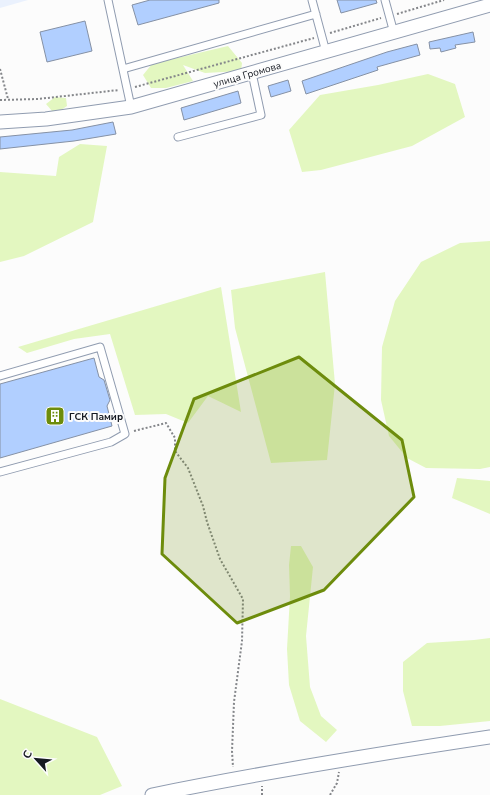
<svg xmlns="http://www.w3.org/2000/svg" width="490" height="795" viewBox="0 0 490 795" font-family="'Nunito Sans',sans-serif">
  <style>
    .built { fill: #eaf1fd }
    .green { fill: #e3f7c0 }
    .building { fill: #b1cfff; stroke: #8591a5 }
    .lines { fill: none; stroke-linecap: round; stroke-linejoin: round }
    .lane-casing { stroke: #909cb0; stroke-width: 9 }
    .street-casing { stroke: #909cb0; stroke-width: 15 }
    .path { stroke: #84868a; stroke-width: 2; stroke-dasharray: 2 2; stroke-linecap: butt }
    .lane { stroke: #fff; stroke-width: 7 }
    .street { stroke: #fff; stroke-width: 13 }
    .marked { fill: #6d8c0c; fill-opacity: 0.2; stroke: #6d8c0c; stroke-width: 3; stroke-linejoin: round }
    .labels { text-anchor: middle; stroke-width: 4; stroke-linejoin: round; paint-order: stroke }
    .street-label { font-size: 10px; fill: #151921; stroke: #fcfcfc }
    .poi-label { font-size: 10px; font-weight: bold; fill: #151921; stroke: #fcfcfc; text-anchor: start }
  </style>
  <rect width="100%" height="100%" fill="#fcfcfc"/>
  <!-- built -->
  <path class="built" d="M0,0H28L0,8Z"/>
  <!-- green -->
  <path class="green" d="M228,46L242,63L241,71L205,73L183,65L193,81L166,88H151L143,75L152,64Z
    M428,74L455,84L465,117L412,146L321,170L302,172L289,130L320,95L378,85Z
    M55,97L66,98L67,106L61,110L52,111L46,104Z
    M80,144L107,146L93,222L24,256L0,262V172L56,176L59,157Z
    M490,241V467L480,469L426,468L407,458L389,436L381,400L382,347L395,301L421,262L460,243Z
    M325,272L335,384L327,460L271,463L235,328L231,290Z
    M221,287L241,412L208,396L188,423L166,414L135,415L110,334L74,339L27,353L18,347Z
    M457,478L490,481V514L452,498Z
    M291,546H301L313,567L306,636L310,687L321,716L337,730L326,742L300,721L289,685L287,649L290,596L289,565Z
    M490,638V721L440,726H412L403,691V662L427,643L474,640Z
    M0,699L97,737L122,786L100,795H0Z"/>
  <!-- building -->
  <path class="building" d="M150,0H219V3L138,25L132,5Z
    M337,0H376L377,3L341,13Z
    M85,21L92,51L47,62L40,32Z
    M473,32L475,42L455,45L456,48L441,52L440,48L430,49L429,42Z
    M417,44L420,55L377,67L378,70L306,94L302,81L387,52Z
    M288,80L291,91L271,97L268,86Z
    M238,91L241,103L184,120L181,108Z
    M113,122L116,134L74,141L0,149V137L72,130Z
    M94,358L99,377L104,380L110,400L107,406L112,426L0,458V384Z"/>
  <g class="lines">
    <defs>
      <path id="lane" d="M108,0L131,107
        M312,0L326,52
        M385,0L394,33
        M123,69L316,14
        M178,137L261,115L252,73
        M0,376L100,347L125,434L111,442L0,472"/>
      <path id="street" d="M0,122L46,119L131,107L490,5
        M152,795C264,772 377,754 490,737"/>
    </defs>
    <!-- lane casing -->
    <use href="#lane" class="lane-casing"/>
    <!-- street casing -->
    <use href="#street" class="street-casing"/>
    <!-- path -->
    <path class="path" d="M397,14L444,0
      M330,33L381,18
      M0,69L8,99
      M135,87L314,38
      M0,100L38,99L119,90
      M134,431L166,423L175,438V451L188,468L203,506L207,522L220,559L243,599L242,641L234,702L232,751L233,767
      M262,795V786
      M330,795L337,783L339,772"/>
    <!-- lane -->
    <use href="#lane" class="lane"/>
    <!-- street -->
    <use href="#street" class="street"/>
  </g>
  <!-- marked area -->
  <path class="marked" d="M299,357L402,440L414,497L324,590L237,623L162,554L165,478L194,399Z"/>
  <!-- icons -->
  <defs>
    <symbol id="building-square" viewBox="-11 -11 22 22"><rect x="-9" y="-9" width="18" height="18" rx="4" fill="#6d8c0c" stroke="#fcfcfc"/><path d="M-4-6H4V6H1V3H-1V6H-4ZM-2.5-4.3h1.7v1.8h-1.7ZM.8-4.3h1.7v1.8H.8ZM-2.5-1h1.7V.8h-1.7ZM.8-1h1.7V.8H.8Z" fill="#fff"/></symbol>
  </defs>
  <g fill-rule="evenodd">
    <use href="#building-square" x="44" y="405" width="22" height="22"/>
  </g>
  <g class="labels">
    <!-- street labels -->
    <g class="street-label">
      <text transform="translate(247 74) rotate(-16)" y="4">улица Громова</text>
    </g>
    <!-- poi labels -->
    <g class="poi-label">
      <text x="69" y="420">ГСК Памир</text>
    </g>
  </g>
  <!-- north arrow -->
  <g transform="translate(36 759) rotate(297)" stroke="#fcfcfc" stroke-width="3" paint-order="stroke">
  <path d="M0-3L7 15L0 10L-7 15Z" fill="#151921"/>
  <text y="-6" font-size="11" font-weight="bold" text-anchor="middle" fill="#151921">С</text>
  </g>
</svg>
